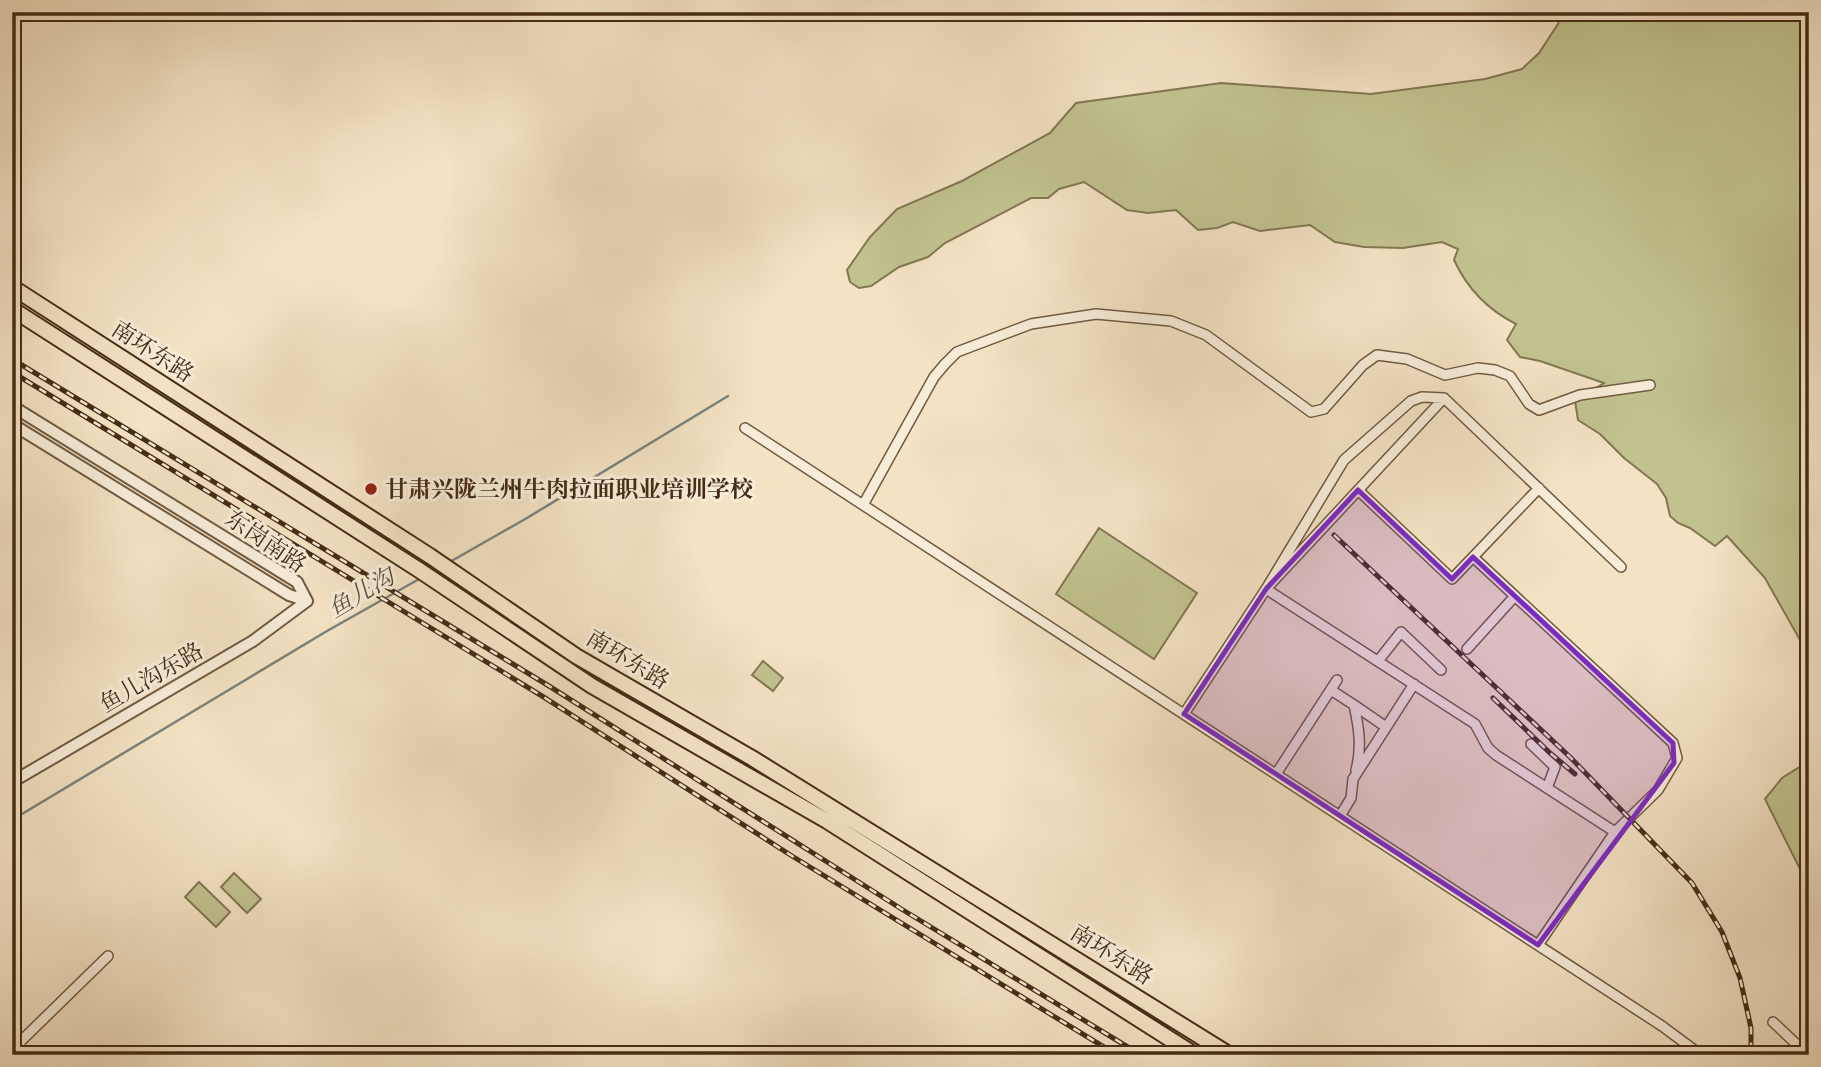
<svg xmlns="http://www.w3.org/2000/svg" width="1821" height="1067" viewBox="0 0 1821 1067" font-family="Cardo,'Noto Serif SC',serif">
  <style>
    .green { fill: #c1c290; stroke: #837752; stroke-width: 2 }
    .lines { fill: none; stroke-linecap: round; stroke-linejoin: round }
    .stream { stroke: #7c827a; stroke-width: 2.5 }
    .minor-casing { stroke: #705a40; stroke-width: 12 }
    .tertiary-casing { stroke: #705a40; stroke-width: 14 }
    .trunk-casing { stroke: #452c15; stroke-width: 18 }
    .minor { stroke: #f7ecd8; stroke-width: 9 }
    .tertiary { stroke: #f7ecd8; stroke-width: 10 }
    .trunk { stroke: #f3e2c3; stroke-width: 14 }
    .rail-casing { stroke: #452c15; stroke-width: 5 }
    .rail { stroke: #f7ecd8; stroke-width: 2.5; stroke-dasharray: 8; stroke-linecap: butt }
    .marked { fill: #7b2cbf; fill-opacity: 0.2; stroke: #7b2cbf; stroke-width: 5; stroke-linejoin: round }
    .poi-dot { fill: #8f2418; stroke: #f7ecd8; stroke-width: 2.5 }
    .labels { text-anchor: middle; stroke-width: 6; stroke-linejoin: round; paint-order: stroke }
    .street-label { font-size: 23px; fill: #452c15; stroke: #f7ecd8 }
    .poi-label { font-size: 23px; font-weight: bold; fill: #452c15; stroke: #f7ecd8; text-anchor: start }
    .water-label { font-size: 24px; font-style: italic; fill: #5c503f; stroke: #f7ecd8 }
  </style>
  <rect width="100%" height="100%" fill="#f3e2c3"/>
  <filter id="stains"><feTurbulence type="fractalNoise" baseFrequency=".00286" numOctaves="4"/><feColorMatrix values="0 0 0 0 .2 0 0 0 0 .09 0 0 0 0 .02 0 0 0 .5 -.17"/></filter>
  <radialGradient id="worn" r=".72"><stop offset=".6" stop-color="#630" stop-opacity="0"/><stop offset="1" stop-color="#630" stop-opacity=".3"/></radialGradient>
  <!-- green -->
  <path class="green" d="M1562,12H1809V656L1765,578L1727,536L1715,546L1690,528L1678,523L1670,516L1666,498L1657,484L1624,458L1600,434L1578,420L1575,401L1604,383L1540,361L1520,357L1507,340L1516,324C1488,310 1467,288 1454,260L1458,249L1442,242L1403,248L1364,247L1335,242L1310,225L1260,231L1233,222L1217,228L1198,230L1176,210L1148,213L1127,210L1084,182L1059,189L1048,198H1031L945,243L928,257L899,267L871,286L859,288L850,282L847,270L870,237L897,209L962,181L1050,133L1076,103L1221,83L1371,94L1485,79L1522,69L1539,53L1558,24Z
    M1099,528L1197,593L1154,659L1056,594Z
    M763,661L783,678L773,691L752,675Z
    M1809,761V874L1800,869L1765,799L1782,778Z
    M234,873L261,899L247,913L221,887Z
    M199,882L230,912L216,927L185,897Z"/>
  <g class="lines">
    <!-- stream -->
    <path class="stream" d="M448,563L527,518L728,396
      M12,820L327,631L421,578"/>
    <defs>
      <path id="minor" d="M1444,398L1621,567
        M745,428L1662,1026L1701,1055
        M1358,490L1452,579L1539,488
        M863,505L934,377L945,364L957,352L1031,324L1096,314L1171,321L1206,335L1311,412L1324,409L1363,365L1377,355L1407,359L1445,375L1478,368L1495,370L1510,376L1529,404L1539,410L1580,395L1650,385
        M1473,557L1673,743L1677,758L1658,790L1615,832L1538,945
        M1467,649L1515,596
        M1378,661L1401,632L1441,670
        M1331,690L1354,705C1359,728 1362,747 1356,770
        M1354,705L1386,727
        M1184,714L1266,589L1444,398L1422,397L1411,401L1344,460L1266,589L1475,724L1488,748L1496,755L1615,832
        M1531,744L1555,767L1547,788
        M1276,774L1337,680
        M1340,816L1351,798L1353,779L1414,684
        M1773,1022L1808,1055
        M15,1055L21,1041L108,956"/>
      <path id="tertiary" d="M12,406L297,582L307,601
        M12,424L289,595L307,601
        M12,782L253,641L307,601"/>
      <path id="trunk" d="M12,287L430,556L576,656L752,758L1230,1055
        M12,309L419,570L592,686L827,821L1195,1055"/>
    </defs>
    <!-- minor casing -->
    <use href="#minor" class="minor-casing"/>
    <!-- tertiary casing -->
    <use href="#tertiary" class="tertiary-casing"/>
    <!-- trunk casing -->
    <use href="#trunk" class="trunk-casing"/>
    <!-- minor -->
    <use href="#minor" class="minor"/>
    <!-- tertiary -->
    <use href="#tertiary" class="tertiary"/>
    <!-- trunk -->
    <use href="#trunk" class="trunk"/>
    <defs>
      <path id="rail" d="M12,359L549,686L903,910L1141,1055
        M12,372L542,696L792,856L1117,1055
        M1334,535L1570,757L1692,883L1722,932L1740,978L1751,1028V1055
        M1493,698L1550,753L1575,774"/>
    </defs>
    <!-- rail casing -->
    <use href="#rail" class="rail-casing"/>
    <!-- rail -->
    <use href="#rail" class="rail"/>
  </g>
  <!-- marked area -->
  <path class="marked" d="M1358,490L1452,579L1473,557L1673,743L1674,763L1538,945L1184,714L1266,589Z"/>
  <!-- markers -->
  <circle class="poi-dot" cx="371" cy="489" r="7"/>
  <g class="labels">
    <!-- street labels -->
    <g class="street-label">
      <text transform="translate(153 351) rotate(33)" y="8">南环东路</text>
      <text transform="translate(266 541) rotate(34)" y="8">东岗南路</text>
      <text transform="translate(628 659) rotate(31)" y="8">南环东路</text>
      <text transform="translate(151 677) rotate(-30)" y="8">鱼儿沟东路</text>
      <text transform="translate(1112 954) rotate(32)" y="8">南环东路</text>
    </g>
    <!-- poi labels -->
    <g class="poi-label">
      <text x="385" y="497">甘肃兴陇兰州牛肉拉面职业培训学校</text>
    </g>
    <!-- water labels -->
    <g class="water-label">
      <text transform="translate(361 593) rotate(-31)" y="8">鱼儿沟</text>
    </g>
  </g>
  <!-- margin -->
  <rect width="1821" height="1067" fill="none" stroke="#f3e2c3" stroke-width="42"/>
  <rect x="14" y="14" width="1793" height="1039" fill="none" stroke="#452c15" stroke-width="3.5"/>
  <rect x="21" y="21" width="1779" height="1025" fill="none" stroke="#452c15" stroke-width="2"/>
  <rect width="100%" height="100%" filter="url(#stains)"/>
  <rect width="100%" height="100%" fill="url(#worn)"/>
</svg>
